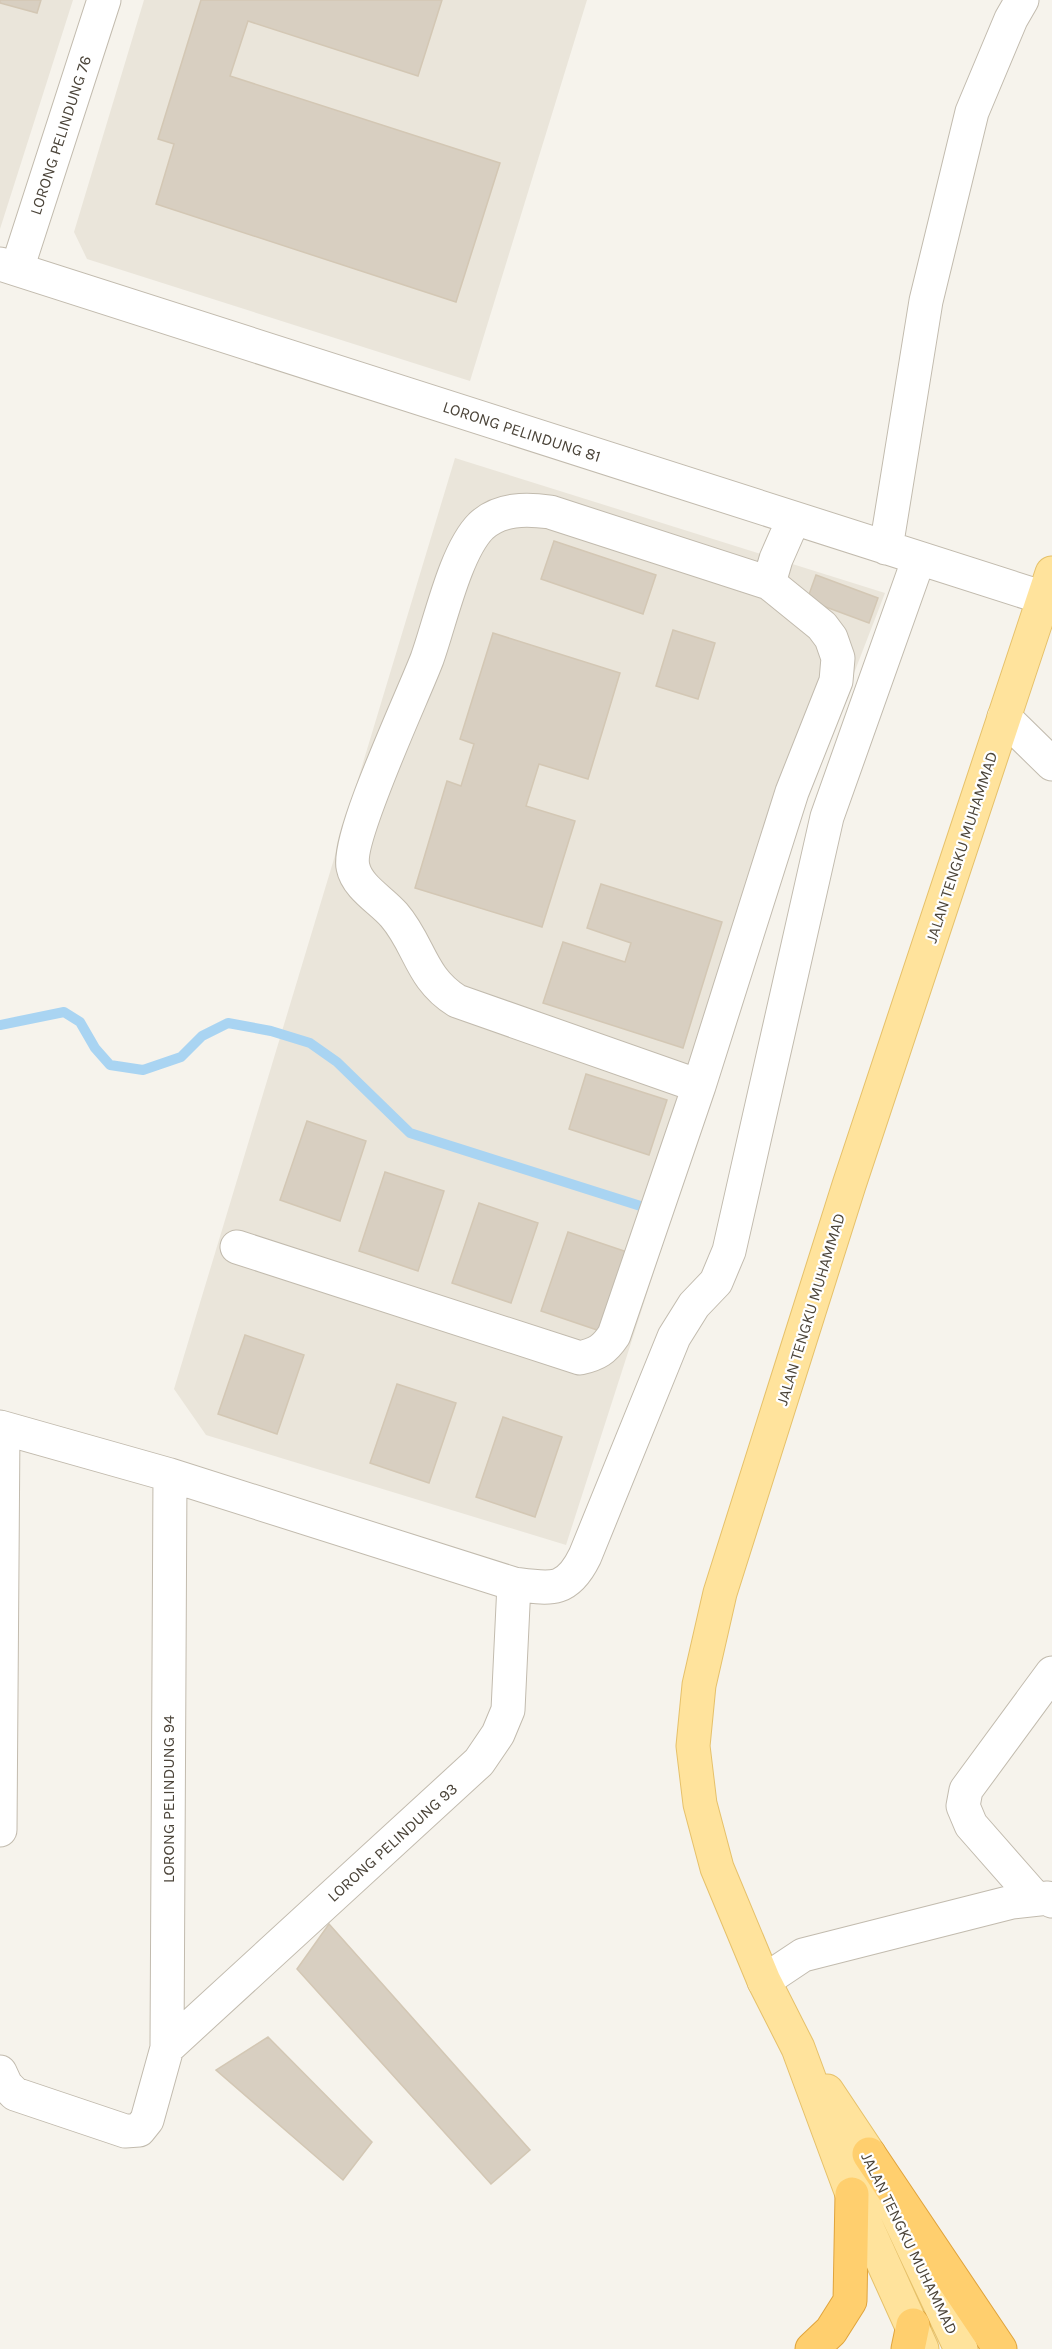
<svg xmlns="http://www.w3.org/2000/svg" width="1052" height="2349" viewBox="0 0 1052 2349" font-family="Karla,sans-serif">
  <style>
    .residential { fill: #eae5da }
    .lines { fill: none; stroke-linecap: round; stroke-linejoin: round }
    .stream { stroke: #a9d4f2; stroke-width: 10 }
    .building { fill: #d8cfc1; stroke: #d3c7b4; stroke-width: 1.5 }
    .minor-casing { stroke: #c2bbae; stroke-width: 35 }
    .major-casing { stroke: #e6c16a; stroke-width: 35 }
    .highway-casing { stroke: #e0a43c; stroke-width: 35 }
    .minor { stroke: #fff; stroke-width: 33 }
    .major { stroke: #ffe39c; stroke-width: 33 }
    .highway { stroke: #ffcf6e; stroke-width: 33 }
    .labels { text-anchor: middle; stroke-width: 4.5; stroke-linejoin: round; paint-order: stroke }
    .street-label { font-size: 16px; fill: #4b4439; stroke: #fff }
  </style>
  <rect width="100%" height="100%" fill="#f6f3ec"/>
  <!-- residential -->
  <path class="residential" d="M0,0H73L0,229Z
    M144,0H587L470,381L87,259L74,232Z
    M455,458L885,593L810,787L566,1545L206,1435L174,1389Z"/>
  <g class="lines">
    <!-- stream -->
    <path class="stream" d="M0,1025L64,1012L80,1022L95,1048L110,1065L143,1070L181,1057L202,1036L228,1023L271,1031L310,1043L337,1062L410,1133L650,1209"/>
  </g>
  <!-- building -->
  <path class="building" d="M0,0H41L37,13L0,3Z
    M201,0H442L418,76L248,21L230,76L500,163L456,302L156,204L174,144L158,139Z
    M554,541L656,575L643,614L541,579Z
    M816,575L878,598L869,623L807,600Z
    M673,630L715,643L698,699L656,686Z
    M493,633L620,673L588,779L539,764L526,806L575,821L542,927L415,888L447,781L461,786L474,744L460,739Z
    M601,884L722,922L683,1048L543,1003L563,942L625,962L631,943L587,928Z
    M586,1074L667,1100L649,1155L569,1129Z
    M307,1121L366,1141L340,1221L280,1200Z
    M385,1172L444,1191L418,1271L359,1251Z
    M479,1203L538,1223L511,1303L452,1283Z
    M568,1232L627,1252L600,1331L541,1311Z
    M245,1335L304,1355L277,1434L218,1414Z
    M397,1384L456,1403L429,1483L370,1463Z
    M503,1417L562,1437L535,1517L476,1497Z
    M329,1924L530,2150L491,2184L297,1969Z
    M268,2037L372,2142L343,2180L216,2070Z"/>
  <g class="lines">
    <defs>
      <path id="minor" d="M0,264L1044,598
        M17,269L104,0
        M886,548L926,301L972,112L1011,19L1022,0
        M769,583L776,559L794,518
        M1004,717L1052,764
        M237,1247L580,1358C597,1354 604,1350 614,1335L699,1086L792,792L836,681L838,658L831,638L822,626L769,583L550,512C527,509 500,508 481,526C455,552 440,623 427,659C413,696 346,838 353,867C357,887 381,900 394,915C420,945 420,978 457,1001L699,1086
        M0,1427L170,1475L514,1584C551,1589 567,1593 585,1556L674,1337L694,1305L716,1282L729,1251L827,817L919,558
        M0,1830L3,1428
        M1036,1899L971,1825L963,1806L966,1790L1052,1673
        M764,1981L803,1955L1012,1902L1048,1898L1052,1901
        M167,2048L479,1762L498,1734L508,1710L514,1584
        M0,2072L6,2085L15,2094L125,2131L139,2130L147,2120L167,2048L170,1475"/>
      <path id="major" d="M827,2091L869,2154L961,2349
        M922,2349L852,2194L798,2048L764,1981L717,1868L700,1804L693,1746L699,1685L720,1593L849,1185L1052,573"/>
      <path id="highway" d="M869,2154L1000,2349
        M812,2349L831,2331L850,2301L852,2194
        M908,2349L913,2325"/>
    </defs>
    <!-- minor casing -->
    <use href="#minor" class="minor-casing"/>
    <!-- major casing -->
    <use href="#major" class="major-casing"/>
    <!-- highway casing -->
    <use href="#highway" class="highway-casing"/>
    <!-- minor -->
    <use href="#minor" class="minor"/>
    <!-- major -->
    <use href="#major" class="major"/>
    <!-- highway -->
    <use href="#highway" class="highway"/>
  </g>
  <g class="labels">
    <!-- street labels -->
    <g class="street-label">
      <text transform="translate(60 135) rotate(-72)" y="6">LORONG PELINDUNG 76</text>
      <text transform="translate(522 431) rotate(18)" y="6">LORONG PELINDUNG 81</text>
      <text transform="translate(961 847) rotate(-72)" y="6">JALAN TENGKU MUHAMMAD</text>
      <text transform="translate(810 1309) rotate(-73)" y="6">JALAN TENGKU MUHAMMAD</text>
      <text transform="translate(168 1799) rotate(-90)" y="6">LORONG PELINDUNG 94</text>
      <text transform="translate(392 1842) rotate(-42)" y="6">LORONG PELINDUNG 93</text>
      <text transform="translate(910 2243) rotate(64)" y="6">JALAN TENGKU MUHAMMAD</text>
    </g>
  </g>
</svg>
